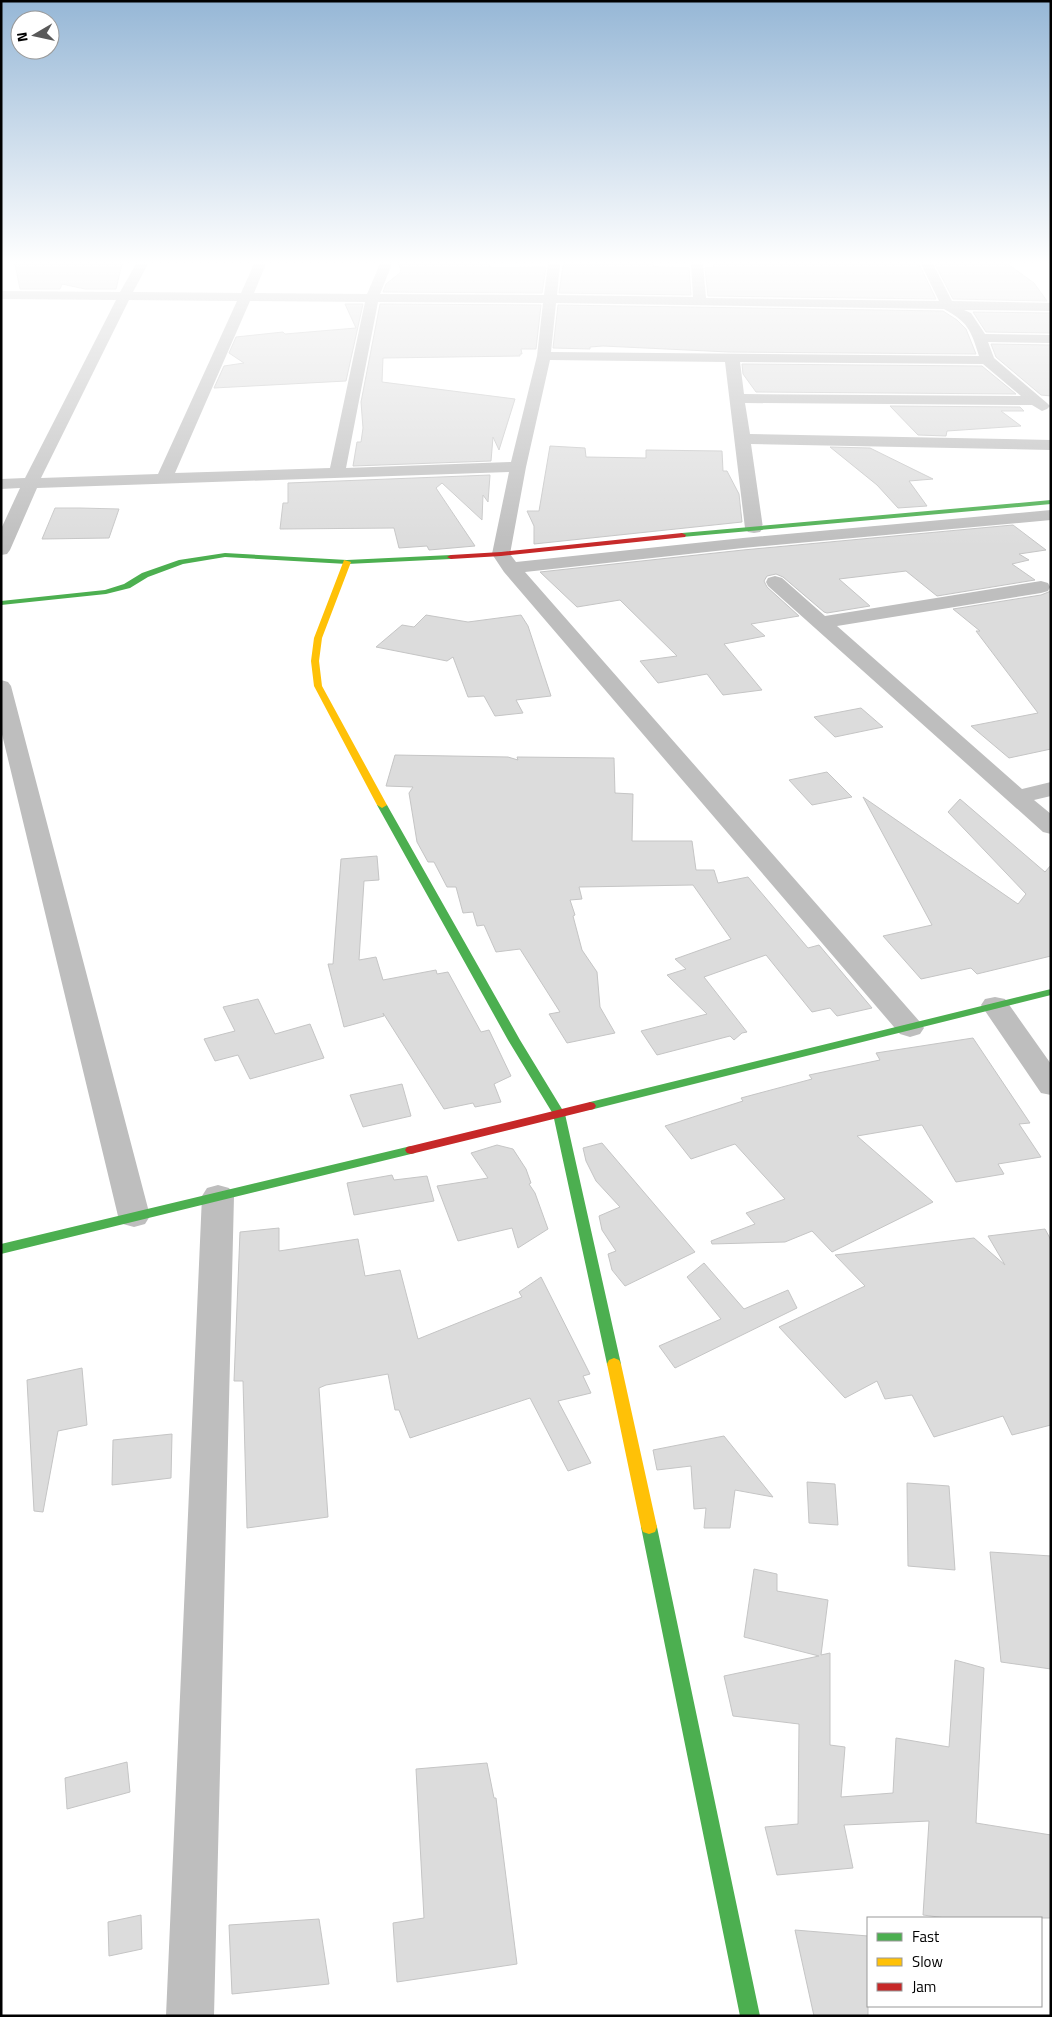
<svg xmlns="http://www.w3.org/2000/svg" width="1052" height="2017" viewBox="0 0 1052 2017" font-family="'Titillium Web',sans-serif">
  <style>
    .building { fill: #dcdcdc; stroke: #c5c5c5 }
    .lines { fill: none; stroke-linecap: round; stroke-linejoin: round }
    .street { fill: #bebebe; fill-rule: evenodd }
    .fast { fill: #4caf50; fill-rule: evenodd }
    .slow { fill: #ffc107; fill-rule: evenodd }
    .jam { fill: #c62828; fill-rule: evenodd }
  </style>
  <rect width="100%" height="100%" fill="#fff"/>
  <!-- building -->
  <path class="building" d="M15,264H122L116,289H85L62,284L60,289H20Z
    M399,264H489L490,268L546,267L542,293L383,292L386,284L401,272Z
    M653,264V266L658,267L689,268L691,295L559,293L563,265Z
    M713,264H919L936,299L708,296L705,268H714Z
    M935,264H1008L1034,283L1047,301L953,299Z
    M345,304H363L346,381L214,388L224,366L244,363L229,353L236,337L283,332L285,334L356,328Z
    M380,304L541,305L536,349H521L522,354H520V356L383,358L382,382L515,399L499,450L493,437L491,461L353,466L357,442H361L363,428L361,402Z
    M558,305L943,311L957,320L966,329L976,354L729,352L603,346L590,347V349L553,348Z
    M973,312L1051,313V333L986,332Z
    M991,344L1051,345V396L1041,395L996,357Z
    M742,364L982,366L1016,394L756,392L743,374Z
    M890,406L1020,407L1024,411H1001L1021,426L947,431L946,436L918,435Z
    M550,446L585,448L586,457L646,458V450L722,451L723,471H727L739,494L742,522L534,544V526L527,511H539Z
    M830,447L870,448L933,479L909,481L927,506L898,508L877,485Z
    M490,475L488,502L483,495L482,520L442,483L436,488L475,546L429,550L427,546L399,548L394,528L280,529L283,503H288V483Z
    M55,508H80L119,509L109,538L42,539Z
    M1013,525L1046,550L1019,554L1029,560L1012,564L1035,580L937,596L906,571L839,579L870,606L827,613L824,612L783,577L776,574L767,576L764,581L767,587L799,616L751,624L765,636L724,644L762,690L723,695L707,674L658,683L640,661L677,656L620,600L577,607L540,572L743,550Z
    M1051,591V749L1009,758L971,726L1038,713L976,631H980L953,609L1041,595Z
    M426,615L468,622L521,615L528,626L551,696L516,700L523,713L495,716L484,696L468,697L453,657L447,661L376,647L402,625L414,627Z
    M861,708L883,727L835,737L814,717Z
    M395,755L508,757L518,760L517,757L614,758L615,793L633,794L632,841H692L696,870H714L718,883L748,877L808,948L819,945L872,1008L837,1016L830,1008L812,1012L766,955L704,977L747,1032L742,1033L734,1040L730,1036L657,1055L641,1031L707,1014L667,975L686,969L675,959L731,939L693,885L579,887L582,899L570,900L575,915L573,916L582,950L597,972L600,1007L615,1033L567,1043L549,1014L560,1012L520,949L496,952L484,925L477,926L473,912L463,913L456,887H447L434,862H428L417,842L409,793L413,787L386,786Z
    M827,772L852,797L812,805L789,780Z
    M863,797L1018,904L1026,894L948,812L960,799L1045,872L1051,865V956L977,974L971,968L921,979L883,936L932,925Z
    M377,856L379,880L364,881L359,960L376,957L383,980L436,970L437,974L448,972L481,1032L489,1030L511,1076L494,1084L501,1102L475,1107L473,1103L444,1109L383,1013L384,1016L344,1027L328,964H333L341,859Z
    M258,999L275,1034L310,1024L324,1058L250,1079L238,1055L215,1061L204,1039L235,1031L223,1007Z
    M973,1038L1030,1123L1019,1124L1041,1157L998,1164L1004,1174L956,1182L922,1125L857,1136L933,1202L832,1252L812,1231L785,1242L712,1244L711,1241L755,1224L746,1213L785,1199L735,1144L691,1159L665,1126L743,1101L741,1098L812,1079L809,1075L880,1060L876,1053Z
    M402,1084L411,1116L363,1127L350,1095Z
    M602,1143L695,1252L625,1286L612,1270L608,1254L616,1251L602,1230L599,1216L620,1207L596,1181L586,1161L583,1148Z
    M497,1145L513,1149L526,1169L531,1183L529,1184L535,1193L548,1229L518,1248L512,1228L458,1241L437,1186L488,1178L471,1153Z
    M392,1175L394,1180L427,1176L434,1201L354,1215L347,1183Z
    M279,1228V1251L358,1239L365,1276L400,1270L418,1339L522,1297L519,1292L541,1277L590,1374L583,1376L591,1393L558,1401L591,1463L568,1471L530,1398L410,1438L399,1410H395L388,1374L326,1385L319,1388L328,1517L247,1528L243,1381H234L240,1232Z
    M1045,1229L1051,1240V1425L1012,1435L1003,1416L934,1437L912,1395L885,1399L877,1381L845,1398L779,1327L865,1286L835,1255L974,1238L1005,1265L988,1236Z
    M704,1263L744,1309L788,1290L797,1308L675,1368L659,1346L721,1319L687,1277Z
    M82,1368L87,1425L58,1431L43,1512L34,1511L27,1380Z
    M172,1434L171,1478L112,1485L113,1440Z
    M724,1436L773,1497L735,1490L730,1528H704L706,1508L694,1509L691,1466L657,1470L653,1450Z
    M807,1482L835,1484L838,1525L809,1523Z
    M907,1483L949,1486L955,1570L908,1566Z
    M990,1552L1051,1556V1669L1001,1662Z
    M754,1569L777,1574V1591L828,1600L821,1655L830,1653V1745L845,1747L841,1797L893,1793L896,1738L949,1747L955,1660L984,1668L976,1823L1051,1835V1918H946L923,1915L929,1821L844,1825L853,1868L777,1875L765,1827L798,1824L799,1724L733,1716L724,1676L819,1656L744,1637Z
    M127,1762L130,1792L67,1809L65,1778Z
    M487,1763L494,1798H496L517,1964L397,1982L393,1923L424,1918L416,1769Z
    M141,1915L142,1949L109,1956L108,1922Z
    M319,1919L329,1984L232,1994L229,1925Z
    M795,1930L868,1936V2016H814Z"/>
  <g class="lines">
    <!-- street -->
    <path class="street" d="M136,264H148L133,292L241,293L254,264H266L254,293L367,294L380,264H392L380,294L544,295L548,264H560L557,295L693,297L691,264H703L706,298L939,301L921,264H933L952,301L1051,303V311L964,310L971,313L985,334L1051,335V343L988,342L994,358L1047,403L1050,406L1047,409L1042,411L1032,405L745,403L750,434L1051,440V450L751,444L763,528L760,532L754,533L748,532L745,528L725,362L550,360L526,467L510,554L516,562L743,538L1051,510V520L743,548L525,572L920,1022L924,1028L920,1034L910,1037L900,1034L504,572L492,554L509,472L37,488L10,550L7,554L1,555V529L20,488L1,489V479L25,478L116,300L1,299V291L120,292ZM129,300L237,301L158,474L41,478ZM250,301L365,302L330,468L175,473ZM378,302L543,303L537,356L511,462L346,468ZM556,303L944,309C968,322 971,330 979,356L551,352ZM740,362L983,364L1021,396L744,394Z
      M775,576L782,578L825,616L1041,581L1048,583L1050,587L1048,591L1041,593L837,626L1022,789L1051,782V796L1034,800L1051,814V834L1043,832L768,586L766,582L768,578Z
      M1,680L8,682L11,686L150,1216L145,1224L134,1227L123,1224L118,1216L1,730Z
      M995,997L1005,999L1051,1064V1095L1041,1093L981,1005L985,999Z
      M218,1185L229,1188L234,1196L214,2016H166L202,1196L207,1188Z"/>
    <!-- fast -->
    <path class="fast" d="M1051,500V504L682,537L678,535L682,533Z
      M225,553L347,560L451,555L455,557L451,559L347,564L225,557L183,564L148,577L130,588L106,594L1,605V601L105,590L124,584L142,573L179,560Z
      M382,802L387,805L520,1040L565,1114L621,1364L619,1368L614,1370L609,1368L607,1364L553,1114L508,1040L377,805Z
      M1051,989V995L590,1110L584,1106L590,1102Z
      M411,1146L415,1147L417,1150L415,1153L1,1254V1244Z
      M649,1520L655,1522L657,1527L760,2016H740L641,1527L643,1522Z"/>
    <!-- slow -->
    <path class="slow" d="M344,560L351,562L322,638L319,661L322,686L387,805L382,808L377,805L314,686L311,661L314,638Z
      M614,1358L619,1360L621,1364L657,1527L655,1532L649,1534L643,1532L641,1527L607,1364L609,1360Z"/>
    <!-- jam -->
    <path class="jam" d="M682,533L686,535L685,537L501,556L451,559L447,557L451,555L501,552Z
      M590,1102L594,1103L596,1106L594,1109L411,1154L407,1153L405,1150L407,1147L411,1146Z"/>
  </g>
  <!-- sky -->
  <linearGradient id="sky" x2="0" y2="1"><stop stop-color="#96b7d6"/><stop offset="0.48" stop-color="#fff"/><stop offset="1" stop-color="#fff" stop-opacity="0"/></linearGradient>
  <rect width="1052" height="547" fill="url(#sky)"/>
  <!-- border -->
  <rect width="1052" height="2017" fill="none" stroke="#000000" stroke-width="5"/>
  <!-- legend -->
  <rect x="867" y="1917" width="175" height="90" fill="#ffffff" stroke="#999999"/>
  <rect x="877" y="1933" width="25" height="8" fill="#4caf50" stroke="#999999"/>
  <text x="912" y="1942" font-size="15" fill="#000000">Fast</text>
  <rect x="877" y="1958" width="25" height="8" fill="#ffc107" stroke="#999999"/>
  <text x="912" y="1967" font-size="15" fill="#000000">Slow</text>
  <rect x="877" y="1983" width="25" height="8" fill="#c62828" stroke="#999999"/>
  <text x="912" y="1992" font-size="15" fill="#000000">Jam</text>
  <!-- north arrow -->
  <g transform="translate(35 35) rotate(261)"><circle r="24" fill="#ffffff" stroke="#999999"/>
  <path d="M0-4L9 19L0 12L-9 19Z" fill="#595959"/>
  <text y="-8" font-size="14" font-weight="bold" text-anchor="middle" fill="#000000">N</text>
  </g>
</svg>
